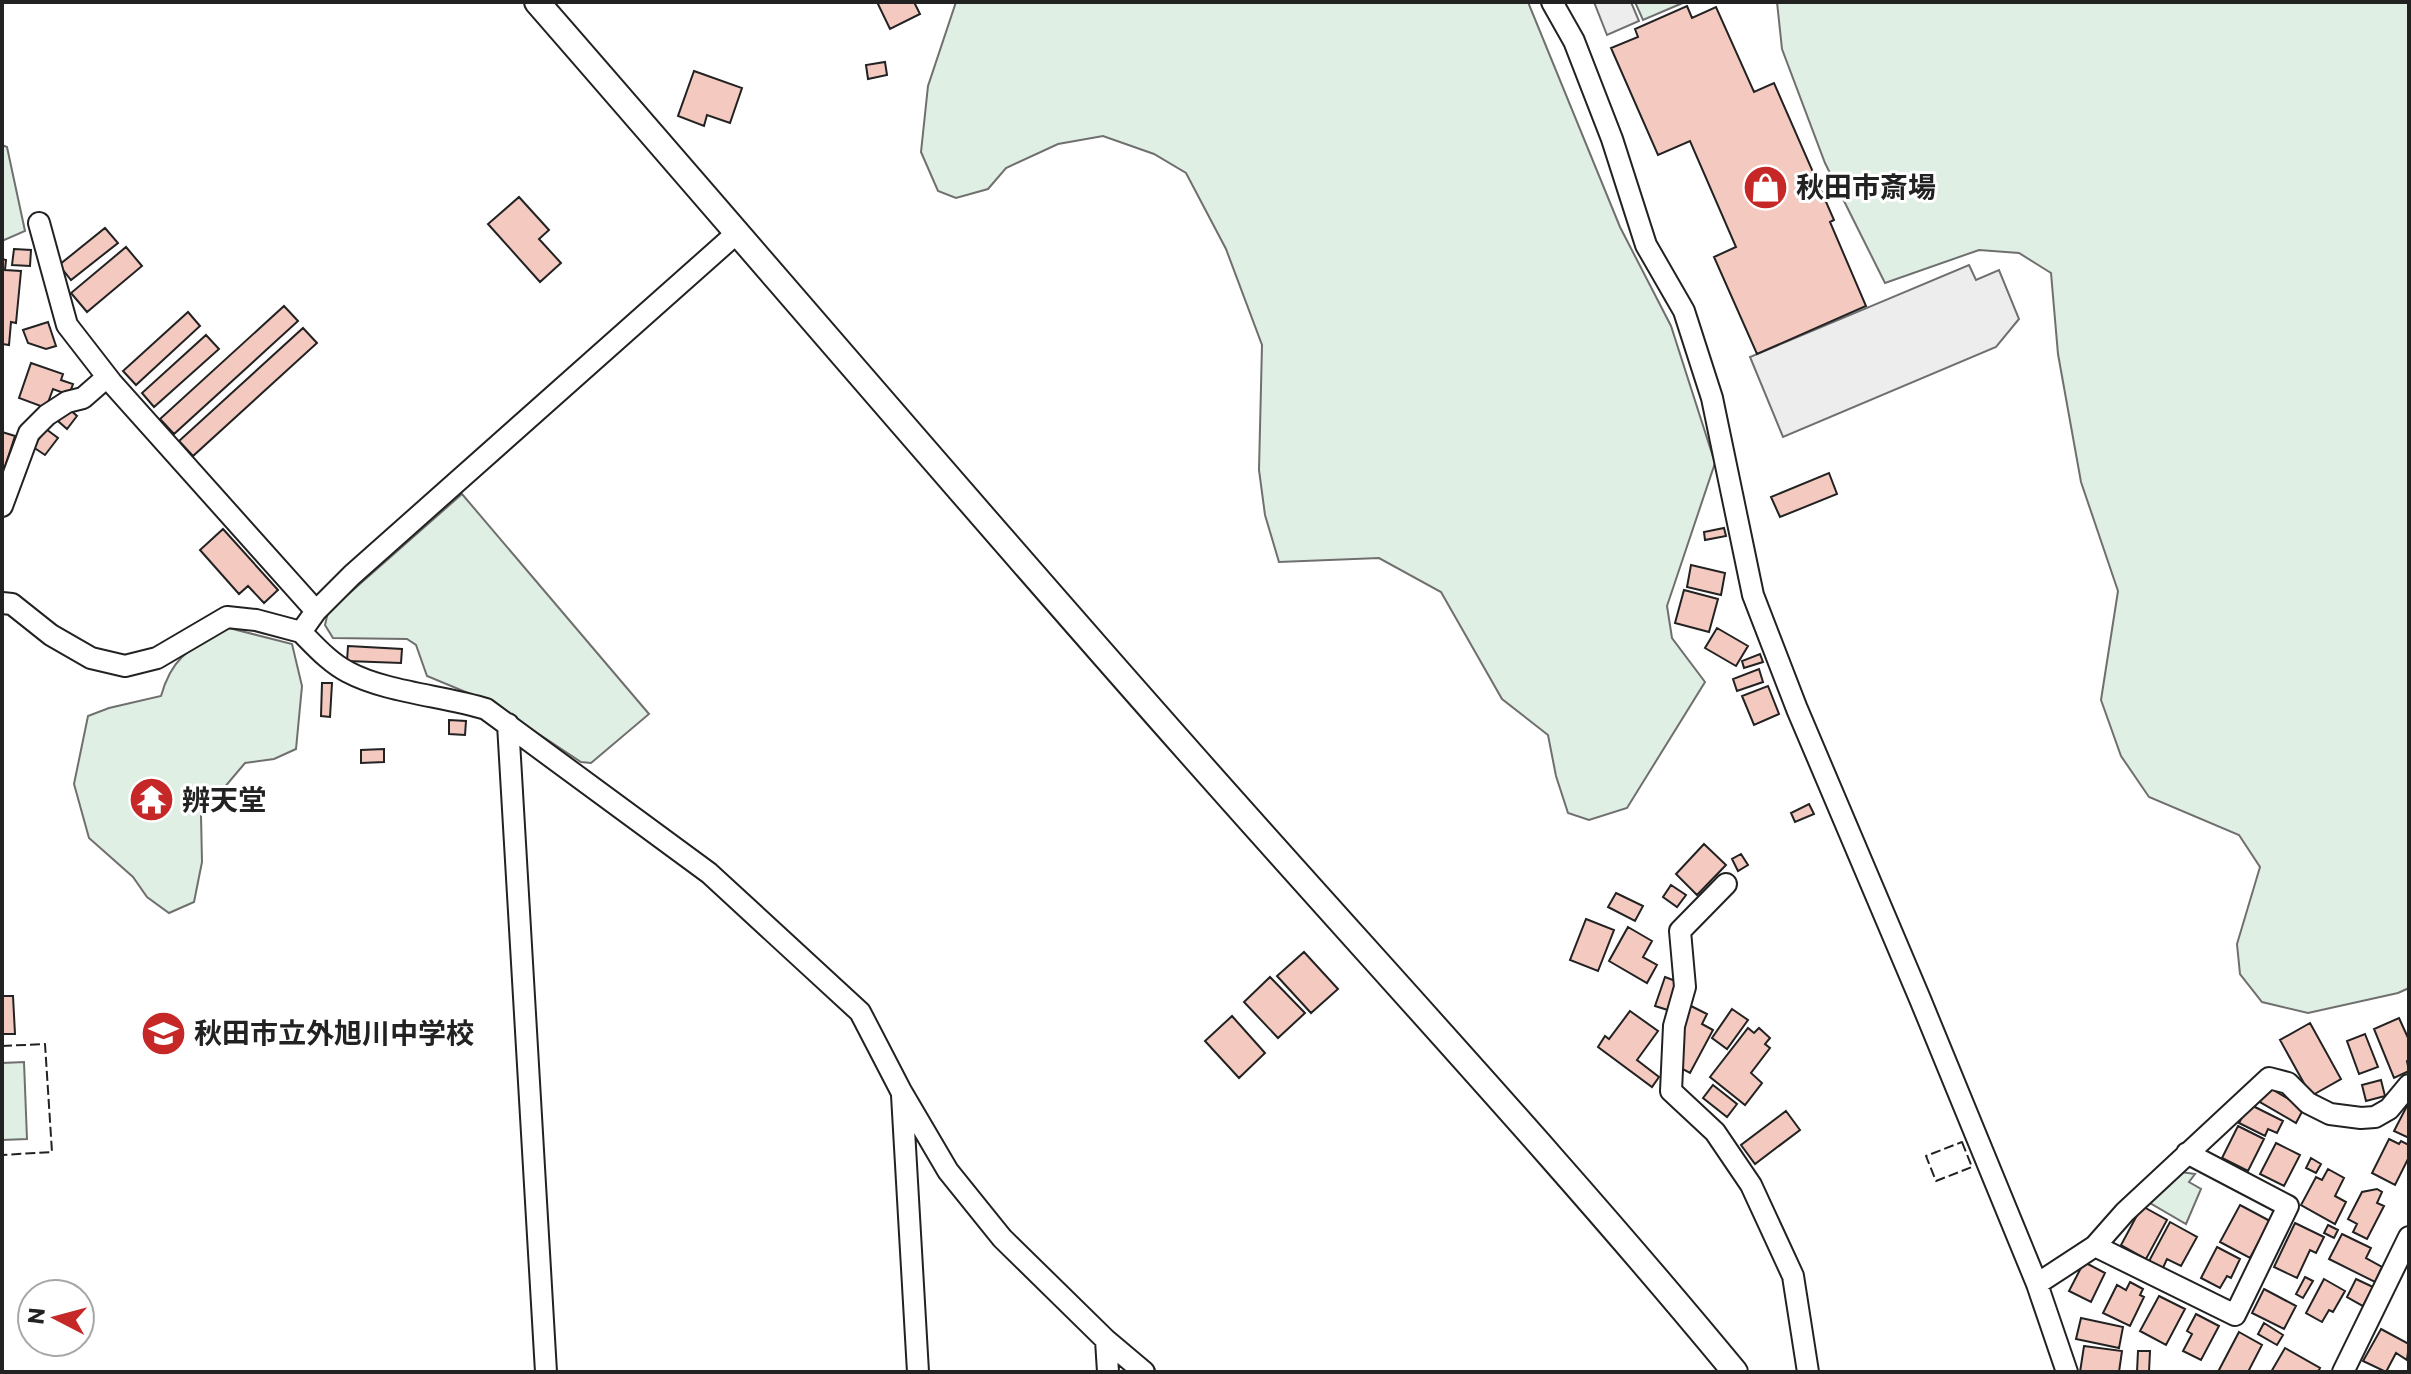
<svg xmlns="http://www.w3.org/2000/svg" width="2411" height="1374" viewBox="0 0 2411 1374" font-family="Commissioner,'Noto Sans JP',sans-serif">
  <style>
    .green { fill: #e0efe3; stroke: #6f6f6f; stroke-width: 2 }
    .parking { fill: #ededed; stroke: #6f6f6f; stroke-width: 2 }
    .building { fill: #f3c9c0; stroke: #222; stroke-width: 2 }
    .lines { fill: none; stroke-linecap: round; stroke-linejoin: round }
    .minor-casing { stroke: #222; stroke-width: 24 }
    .tertiary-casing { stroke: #222; stroke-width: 28 }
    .minor { stroke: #fff; stroke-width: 20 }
    .tertiary { stroke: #fff; stroke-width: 24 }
    .fence { stroke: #222; stroke-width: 2; stroke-dasharray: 10 4; stroke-linecap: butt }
    .labels { text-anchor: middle; stroke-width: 6; stroke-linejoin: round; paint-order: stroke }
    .poi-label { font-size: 28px; font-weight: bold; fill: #222; stroke: #fff; text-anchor: start }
  </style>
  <rect width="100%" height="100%" fill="#fff"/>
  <!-- green -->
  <path class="green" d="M956,2H1528L1620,227L1671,326L1715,463L1667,606L1672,638L1705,682L1627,808L1589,820L1568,813L1556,776L1548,735L1502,699L1441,592L1379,558L1279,562L1265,515L1259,470L1262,345L1226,249L1186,173L1154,154L1103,136L1058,144L1006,168L988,189L956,198L938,191L921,152L928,86Z
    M1635,2H1685L1643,20Z
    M1777,2H2409V988L2398,993L2308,1013L2262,1002L2240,974L2237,944L2260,867L2239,835L2149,797L2121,756L2101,700L2118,591L2081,482L2058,354L2051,273L2019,253L1979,250L1885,283L1825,163L1782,49Z
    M2,145L7,147L25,231L2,241Z
    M462,494L649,714L591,763L581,762L492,703L427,676L416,645L407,639L333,638L325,625L328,612Z
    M229,628L292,644L302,686L296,749L274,759L245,763L201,815L202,862L194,902L169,913L147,897L133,877L89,838L74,784L88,716L109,708L161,696C173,653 193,648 229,628Z
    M24,1062L27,1139L2,1140V1063Z
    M2181,1172L2195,1174L2189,1182L2201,1189L2186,1224L2150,1203Z"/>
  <!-- parking -->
  <path class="parking" d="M1594,2H1631L1639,21L1607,35Z
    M1969,265L1976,280L1999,270L2019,319L1996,347L1783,437L1750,357Z"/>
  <!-- building -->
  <path class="building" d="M877,2H914L920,14L890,29Z
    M1687,6L1692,18L1716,7L1754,92L1774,83L1834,220L1830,222L1866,306L1757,354L1714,257L1736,247L1690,141L1658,155L1611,48L1638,37L1635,29Z
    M885,62L887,75L868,79L866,65Z
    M694,71L742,88L730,123L707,115L704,126L678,116Z
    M519,197L549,230L539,239L561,263L540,282L488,224Z
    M105,228L118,243L71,280L59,265Z
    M126,247L142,266L87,312L71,293Z
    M14,249L31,250L30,266L12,265Z
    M2,259L6,260L5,270L21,271L16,323L11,322L9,345L2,344Z
    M284,306L298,321L174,434L160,419Z
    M188,312L200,326L136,385L123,371Z
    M48,322L56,346L46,349L28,343L23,330Z
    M303,328L317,343L193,456L179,441Z
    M206,335L219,349L154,407L142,393Z
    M31,363L63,374L61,380L73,384L69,395L53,389L46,408L19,398Z
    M68,408L77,416L67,429L58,421Z
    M46,429L58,438L45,455L33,447Z
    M2,432L15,436L2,476Z
    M1829,473L1837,494L1780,517L1771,497Z
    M1724,528L1726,536L1705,540L1704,532Z
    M223,529L278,590L264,603L248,586L239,594L200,550Z
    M1691,565L1725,573L1721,595L1687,587Z
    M1684,590L1718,599L1709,632L1675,623Z
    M1717,628L1748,646L1736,666L1705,648Z
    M348,646L402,649L401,663L347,661Z
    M1760,654L1763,662L1744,668L1742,661Z
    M1759,669L1763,682L1737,691L1733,679Z
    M322,683H332L330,717L321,716Z
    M1768,686L1779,714L1754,725L1742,696Z
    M449,720L466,721L465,735L449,734Z
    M384,749V762L361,763V750Z
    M1809,804L1814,814L1795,822L1791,813Z
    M1704,844L1726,865L1697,895L1676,874Z
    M1741,854L1748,865L1738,871L1732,859Z
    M1671,885L1686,895L1677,907L1663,897Z
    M1616,893L1643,906L1635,921L1608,907Z
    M1586,919L1614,930L1598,971L1570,960Z
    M1628,927L1652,941L1643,957L1657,965L1647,983L1609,961Z
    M1304,952L1338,989L1311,1013L1277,976Z
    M1270,977L1305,1013L1278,1038L1244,1002Z
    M1665,977L1681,983L1671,1011L1655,1006Z
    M2,996H13L15,1034H2Z
    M1691,1006L1707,1014L1702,1024L1713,1030L1690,1073L1675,1065L1677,1050L1684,1037L1677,1033Z
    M1732,1009L1748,1020L1727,1049L1712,1038Z
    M1630,1011L1658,1031L1637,1060L1659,1077L1652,1087L1598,1047L1605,1036L1609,1039Z
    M1232,1016L1265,1053L1239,1078L1205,1041Z
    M2399,1018L2409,1040V1060L2407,1061L2409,1071L2394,1078L2374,1029Z
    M2310,1023L2341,1079L2311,1096L2280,1040Z
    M1748,1028L1754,1033L1759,1028L1770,1038L1765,1044L1770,1048L1751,1073L1762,1083L1745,1105L1710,1077Z
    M2365,1034L2378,1067L2359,1074L2347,1041Z
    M2381,1080L2385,1096L2366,1101L2362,1085Z
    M1713,1085L1737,1104L1727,1117L1703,1098Z
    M2268,1087L2304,1108L2296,1123L2260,1102Z
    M2409,1102V1138L2394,1131Z
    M2249,1104L2283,1121L2277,1133L2268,1129L2265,1136L2239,1123Z
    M1786,1111L1800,1130L1755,1164L1741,1145Z
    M2238,1126L2264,1139L2248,1171L2222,1158Z
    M2389,1139L2399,1144L2401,1141L2409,1145V1157L2395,1185L2372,1173Z
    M2276,1143L2300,1155L2284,1186L2260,1174Z
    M2311,1158L2321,1164L2316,1173L2306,1168Z
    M2328,1169L2344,1178L2335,1196L2346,1202L2335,1224L2301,1205L2316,1177L2322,1180Z
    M2377,1189L2382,1192L2377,1203L2384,1206L2367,1239L2353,1232L2357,1224L2348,1219L2362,1192Z
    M2240,1205L2270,1221L2250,1258L2220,1242Z
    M2142,1206L2167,1220L2146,1259L2121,1245Z
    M2170,1222L2197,1237L2181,1266L2167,1259L2162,1270L2148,1263Z
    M2295,1223L2324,1237L2316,1253L2310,1250L2297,1278L2274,1267Z
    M2328,1225L2338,1230L2334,1238L2324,1233Z
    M2342,1234L2371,1248L2366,1258L2382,1267L2375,1282L2329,1259Z
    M2217,1247L2240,1259L2231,1278L2227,1276L2220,1288L2201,1278Z
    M2084,1262L2105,1273L2091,1302L2069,1291Z
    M2305,1277L2313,1281L2303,1298L2296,1294Z
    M2324,1279L2345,1291L2333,1312L2329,1310L2322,1322L2306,1313Z
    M2356,1279L2373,1287L2363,1306L2347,1297Z
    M2130,1282L2143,1289L2140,1295L2144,1297L2130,1326L2103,1313L2117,1285L2126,1290Z
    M2264,1289L2296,1306L2284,1329L2252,1313Z
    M2159,1296L2185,1309L2166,1345L2140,1331Z
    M2196,1314L2219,1326L2201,1360L2183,1351L2192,1334L2187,1331Z
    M2081,1318L2123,1327L2119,1348L2076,1339Z
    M2264,1323L2283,1335L2277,1345L2258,1334Z
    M2381,1329L2409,1344L2407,1360L2396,1353L2386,1372L2363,1361Z
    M2239,1332L2262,1345L2248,1372H2222L2219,1370Z
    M2084,1346L2122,1351L2119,1372H2080Z
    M2285,1348L2320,1368L2318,1372H2271Z
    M2138,1351H2150L2149,1372H2137Z"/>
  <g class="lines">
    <defs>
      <path id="minor" d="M1552,2L1574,41L1612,139L1646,245L1684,311L1712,398L1753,595L1797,709L1920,999L2037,1284L2067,1372
        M39,223L67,325L112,383L316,611
        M2,506L29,433L47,415L67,402L83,398L107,377
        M2,603L12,604L51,635L91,658L125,666L157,658L227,617L256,620L301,632L316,611L352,575L738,232
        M301,632C315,646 330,663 348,672C385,692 444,696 486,709L709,873L860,1012L901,1091L948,1171L1002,1238L1106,1340L1144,1372
        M508,724L546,1372
        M1726,884L1680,931L1685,987L1674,1026L1671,1091L1715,1132L1751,1185L1793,1276L1808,1372
        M902,1095L918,1372
        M2095,1246L2235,1315L2288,1206L2187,1153
        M2037,1284L2095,1246L2125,1212L2269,1078L2288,1083L2308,1103L2330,1114L2361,1118L2375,1117L2389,1109L2409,1085
        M1106,1340L1108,1372
        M2343,1372L2409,1237"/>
      <path id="tertiary" d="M537,2C755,252 971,506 1191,754C1373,960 1560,1160 1735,1372"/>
    </defs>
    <!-- minor casing -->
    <use href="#minor" class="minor-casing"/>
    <!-- tertiary casing -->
    <use href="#tertiary" class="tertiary-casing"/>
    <!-- minor -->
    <use href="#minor" class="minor"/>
    <!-- tertiary -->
    <use href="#tertiary" class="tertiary"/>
    <!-- fence -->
    <path class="fence" d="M2,1046L45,1044L52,1152L2,1155
      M1962,1142L1972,1167L1936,1181L1926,1156Z"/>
  </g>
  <!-- icons -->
  <defs>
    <symbol id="shop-disc" viewBox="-11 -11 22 22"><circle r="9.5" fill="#c62828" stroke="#fff"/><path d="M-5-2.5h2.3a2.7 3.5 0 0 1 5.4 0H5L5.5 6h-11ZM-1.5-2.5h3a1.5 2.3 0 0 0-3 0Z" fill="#fff"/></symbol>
    <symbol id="temple-disc" viewBox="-11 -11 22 22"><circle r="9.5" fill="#c62828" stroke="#fff"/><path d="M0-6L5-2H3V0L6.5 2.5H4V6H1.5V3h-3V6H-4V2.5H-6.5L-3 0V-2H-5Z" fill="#fff"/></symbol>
    <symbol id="school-disc" viewBox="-11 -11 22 22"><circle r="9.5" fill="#c62828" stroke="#fff"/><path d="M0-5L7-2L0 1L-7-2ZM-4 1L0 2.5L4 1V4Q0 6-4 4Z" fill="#fff"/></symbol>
  </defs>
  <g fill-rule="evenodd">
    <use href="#shop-disc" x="1740" y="162" width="51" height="51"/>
    <use href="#temple-disc" x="126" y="774" width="51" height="51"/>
    <use href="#school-disc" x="138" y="1008" width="51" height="51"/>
  </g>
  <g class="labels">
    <!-- poi labels -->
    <g class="poi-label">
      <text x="1796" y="197">秋田市斎場</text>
      <text x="182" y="810">辨天堂</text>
      <text x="194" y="1043">秋田市立外旭川中学校</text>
    </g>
  </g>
  <!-- border -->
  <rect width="2411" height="1374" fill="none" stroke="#222222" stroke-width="8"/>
  <!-- north arrow -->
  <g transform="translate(56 1318) rotate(276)"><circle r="38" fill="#ffffff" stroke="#a7a7a7" stroke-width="2"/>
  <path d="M0-6L14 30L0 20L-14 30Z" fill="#c62828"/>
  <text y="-12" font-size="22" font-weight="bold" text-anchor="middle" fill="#222222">N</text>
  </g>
</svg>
